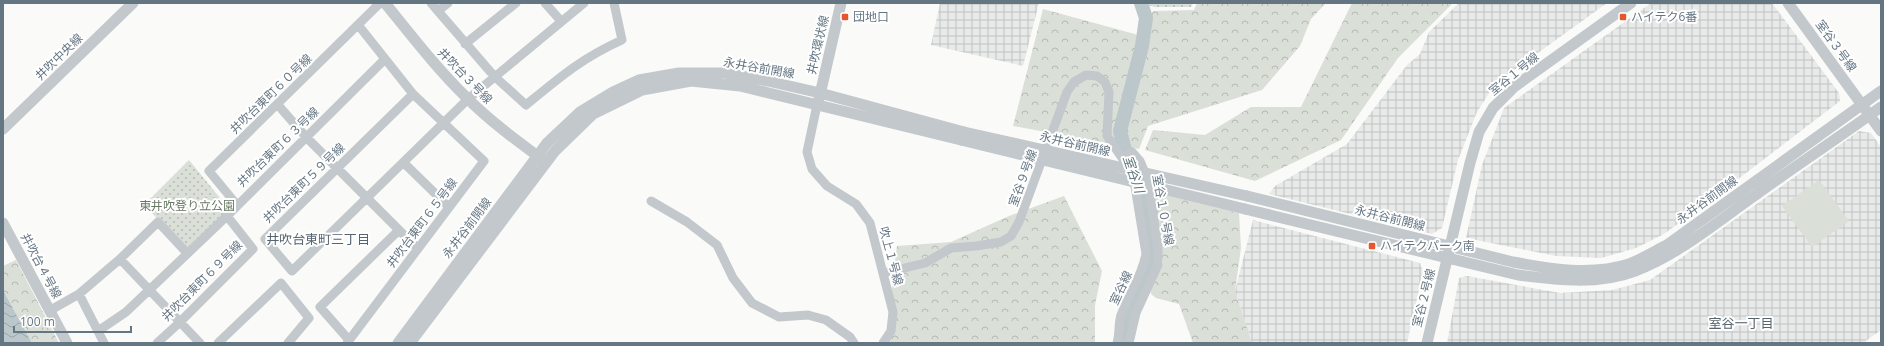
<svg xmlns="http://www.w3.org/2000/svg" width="1884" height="346" viewBox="0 0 1884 346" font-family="'Open Sans','Noto Sans JP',sans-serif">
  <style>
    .industrial { fill: url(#industrial-grid) }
    .grass { fill: url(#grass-dots) }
    .forest { fill: url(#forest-crowns) }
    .pitch { fill: #dadfd7 }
    .water { fill: url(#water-waves) }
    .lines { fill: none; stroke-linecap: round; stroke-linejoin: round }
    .river { stroke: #bbc7cb; stroke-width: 14 }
    .minor { stroke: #c3c8cc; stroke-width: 9 }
    .tertiary { stroke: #c3c8cc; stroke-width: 11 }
    .tertiary-bridge { stroke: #c3c8cc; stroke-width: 11 }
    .poi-dot { fill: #e4572e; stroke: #fff; stroke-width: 1.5 }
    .labels { text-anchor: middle; stroke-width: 4; stroke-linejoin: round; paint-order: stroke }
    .poi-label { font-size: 12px; fill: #657683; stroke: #fff; text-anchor: start }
    .street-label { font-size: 12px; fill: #657683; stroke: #fff }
    .park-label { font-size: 12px; fill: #687a64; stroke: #fff }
    .water-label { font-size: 13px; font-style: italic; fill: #60757c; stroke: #fff }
    .neighbourhood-label { font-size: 13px; fill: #57646e; stroke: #fff }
  </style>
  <defs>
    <pattern id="industrial-grid" width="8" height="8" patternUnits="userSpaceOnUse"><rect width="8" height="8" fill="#e8e9e9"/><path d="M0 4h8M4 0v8" fill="none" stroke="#c0c1c2"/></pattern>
    <pattern id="grass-dots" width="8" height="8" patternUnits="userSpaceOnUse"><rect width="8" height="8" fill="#dadfd7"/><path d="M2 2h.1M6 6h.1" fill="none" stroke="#b4b9b4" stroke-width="1.8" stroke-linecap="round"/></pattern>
    <pattern id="forest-crowns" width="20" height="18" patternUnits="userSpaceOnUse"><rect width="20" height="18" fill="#dadfd7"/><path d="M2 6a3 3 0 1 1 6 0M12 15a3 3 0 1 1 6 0" fill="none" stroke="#b4b9b4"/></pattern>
    <pattern id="water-waves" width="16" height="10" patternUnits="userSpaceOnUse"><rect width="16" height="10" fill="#bbc7cb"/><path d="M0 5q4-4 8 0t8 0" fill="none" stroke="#9ca6aa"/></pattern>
  </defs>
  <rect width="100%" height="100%" fill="#fafaf8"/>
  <!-- industrial -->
  <path class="industrial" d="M940,3H1039L1023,66L931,45Z
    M1459,3H1607L1495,84L1477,112L1458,160L1442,228L1432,234L1269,194L1275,186L1347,144L1407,65L1420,54L1429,32Z
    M1651,3H1772L1839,93L1840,101L1716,196L1664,234L1636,248L1601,258L1556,256L1466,238L1482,165L1504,108Z
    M1859,131L1871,133L1881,147V330L1863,343H1447L1459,278L1467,276L1560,293L1612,290L1650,280Z
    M1253,220L1420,263L1423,272L1407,343H1252L1235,291Z"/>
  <!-- grass -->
  <path class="grass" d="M1140,3H1193L1191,7H1155Z
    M189,160L229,209L187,249L144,205Z"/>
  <!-- forest -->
  <path class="forest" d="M1197,3H1326L1311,19L1300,46L1262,90L1148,126L1139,149L1013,126L1043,9L1142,36L1153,11L1194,10Z
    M1352,3H1453L1398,58L1341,140L1255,181L1145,150L1153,130L1205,135L1251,107H1301Z
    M1152,192L1239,213L1241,248L1235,291L1252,343H1193L1179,304L1156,298L1151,294V289L1163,263Z
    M1064,196L1102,271L1095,305V343H885L897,246L951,242L1009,216Z
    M16,260L59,343H32L3,290V266Z"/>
  <!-- pitch -->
  <path class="pitch" d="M1819,180L1849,221L1812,247L1782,206Z"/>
  <!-- water -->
  <path class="water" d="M3,290L32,343H3Z"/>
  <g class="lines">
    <!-- river -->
    <path class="river" d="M1122,343L1132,307L1152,265L1150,232L1145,207L1132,161L1125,150L1120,131L1142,46L1146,18L1141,3"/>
    <!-- minor -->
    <path class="minor" d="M431,3L494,76L526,105C560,77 582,58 622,40L614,3
      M545,3L561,21
      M438,11L448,3
      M465,44L516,3
      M413,94L265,239L292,271L468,99L584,3
      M278,105L306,137L418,249
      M817,105L807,152L812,169L827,186L856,204L870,223L893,312L891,331L883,343
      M1122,158L1132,152L1140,161L1148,180L1158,248V265L1136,313L1129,343
      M404,163L449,207
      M651,201L687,222L717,245L733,278L752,303L779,317L808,315L826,320L850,337L854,343
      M237,205L209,171L380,3
      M120,259L200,343
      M884,273L925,263L951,248L976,246L1001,242L1011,236L1019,222L1067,92L1074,82L1086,75L1097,76L1105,82L1109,92L1107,136L1133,174L1146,254C1142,276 1129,294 1121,315C1118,324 1120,334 1117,343
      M79,294L104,343
      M49,311L79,294L120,259L158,222L187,253
      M98,331L126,312L227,216L385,59
      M349,340L320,307L399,230
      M157,343L179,323L253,249L227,216
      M218,343L281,283L309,318L288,343
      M347,343L484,161L413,94L359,26"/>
    <!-- tertiary -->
    <path class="tertiary" d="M385,3C411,35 437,69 467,98C490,121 516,140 543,160
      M1788,3L1881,131
      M819,99L841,3
      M3,129L133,3
      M1247,196L1513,262C1551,269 1591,276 1629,264C1642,259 1655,251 1667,245L1881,91
      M1245,209L1518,275C1556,280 1599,285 1635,271C1680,254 1718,221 1757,194C1798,164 1840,137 1881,107
      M3,223L67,343
      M398,343L547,143L580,112L613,92L639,80L679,73H725L768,81L820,93L964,132
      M410,343L555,151L593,114L642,90L691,81L740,86L961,140
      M1427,343L1470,163L1479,132L1493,108L1514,87L1631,3"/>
    <!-- tertiary-bridge -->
    <path class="tertiary-bridge" d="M964,132L1247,196
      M961,140L1245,209"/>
  </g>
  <!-- markers -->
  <g class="poi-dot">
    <rect x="841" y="13" width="8" height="8" rx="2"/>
    <rect x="1619" y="13" width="8" height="8" rx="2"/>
    <rect x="1368" y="242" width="8" height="8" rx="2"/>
  </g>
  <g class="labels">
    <!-- poi labels -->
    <g class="poi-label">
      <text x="853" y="21">団地口</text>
      <text x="1631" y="21">ハイテク6番</text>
      <text x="1380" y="250">ハイテクパーク南</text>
    </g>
    <!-- street labels -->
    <g class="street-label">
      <text transform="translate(818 45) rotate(-77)" y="4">井吹環状線</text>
      <text transform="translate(1836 46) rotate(54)" y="4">室谷３号線</text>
      <text transform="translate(59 57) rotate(-44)" y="4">井吹中央線</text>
      <text transform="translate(759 68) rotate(10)" y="4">永井谷前開線</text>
      <text transform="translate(1514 74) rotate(-39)" y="4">室谷１号線</text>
      <text transform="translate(465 76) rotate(46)" y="4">井吹台３号線</text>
      <text transform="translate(271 94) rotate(-44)" y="4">井吹台東町６０号線</text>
      <text transform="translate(1075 144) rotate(13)" y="4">永井谷前開線</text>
      <text transform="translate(278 147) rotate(-44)" y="4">井吹台東町６３号線</text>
      <text transform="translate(1023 178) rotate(-70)" y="4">室谷９号線</text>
      <text transform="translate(304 183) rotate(-44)" y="4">井吹台東町５９号線</text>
      <text transform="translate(1707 200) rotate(-36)" y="4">永井谷前開線</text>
      <text transform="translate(1163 210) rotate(80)" y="4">室谷１０号線</text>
      <text transform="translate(1390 218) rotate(14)" y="4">永井谷前開線</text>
      <text transform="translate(422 223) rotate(-53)" y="4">井吹台東町６５号線</text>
      <text transform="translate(467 228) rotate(-53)" y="4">永井谷前開線</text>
      <text transform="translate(891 256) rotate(75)" y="4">吹上１号線</text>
      <text transform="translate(41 266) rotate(62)" y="4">井吹台４号線</text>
      <text transform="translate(202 281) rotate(-45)" y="4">井吹台東町６９号線</text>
      <text transform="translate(1121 288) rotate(-65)" y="4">室谷線</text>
      <text transform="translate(1424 298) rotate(-76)" y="4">室谷２号線</text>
    </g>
    <!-- park labels -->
    <g class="park-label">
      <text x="187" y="210">東井吹登り立公園</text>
    </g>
    <!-- water labels -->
    <g class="water-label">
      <text transform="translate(1134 174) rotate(71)" y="5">室谷川</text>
    </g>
    <!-- neighbourhood labels -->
    <g class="neighbourhood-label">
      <text x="318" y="244">井吹台東町三丁目</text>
      <text x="1741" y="328">室谷一丁目</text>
    </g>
  </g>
  <!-- border -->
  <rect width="1884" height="346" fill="none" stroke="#657683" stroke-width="8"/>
  <!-- scale -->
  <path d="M14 326v6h117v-6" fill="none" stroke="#657683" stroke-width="2"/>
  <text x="20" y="326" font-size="12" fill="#657683" stroke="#ffffff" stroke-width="3" paint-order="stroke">100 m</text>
</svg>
